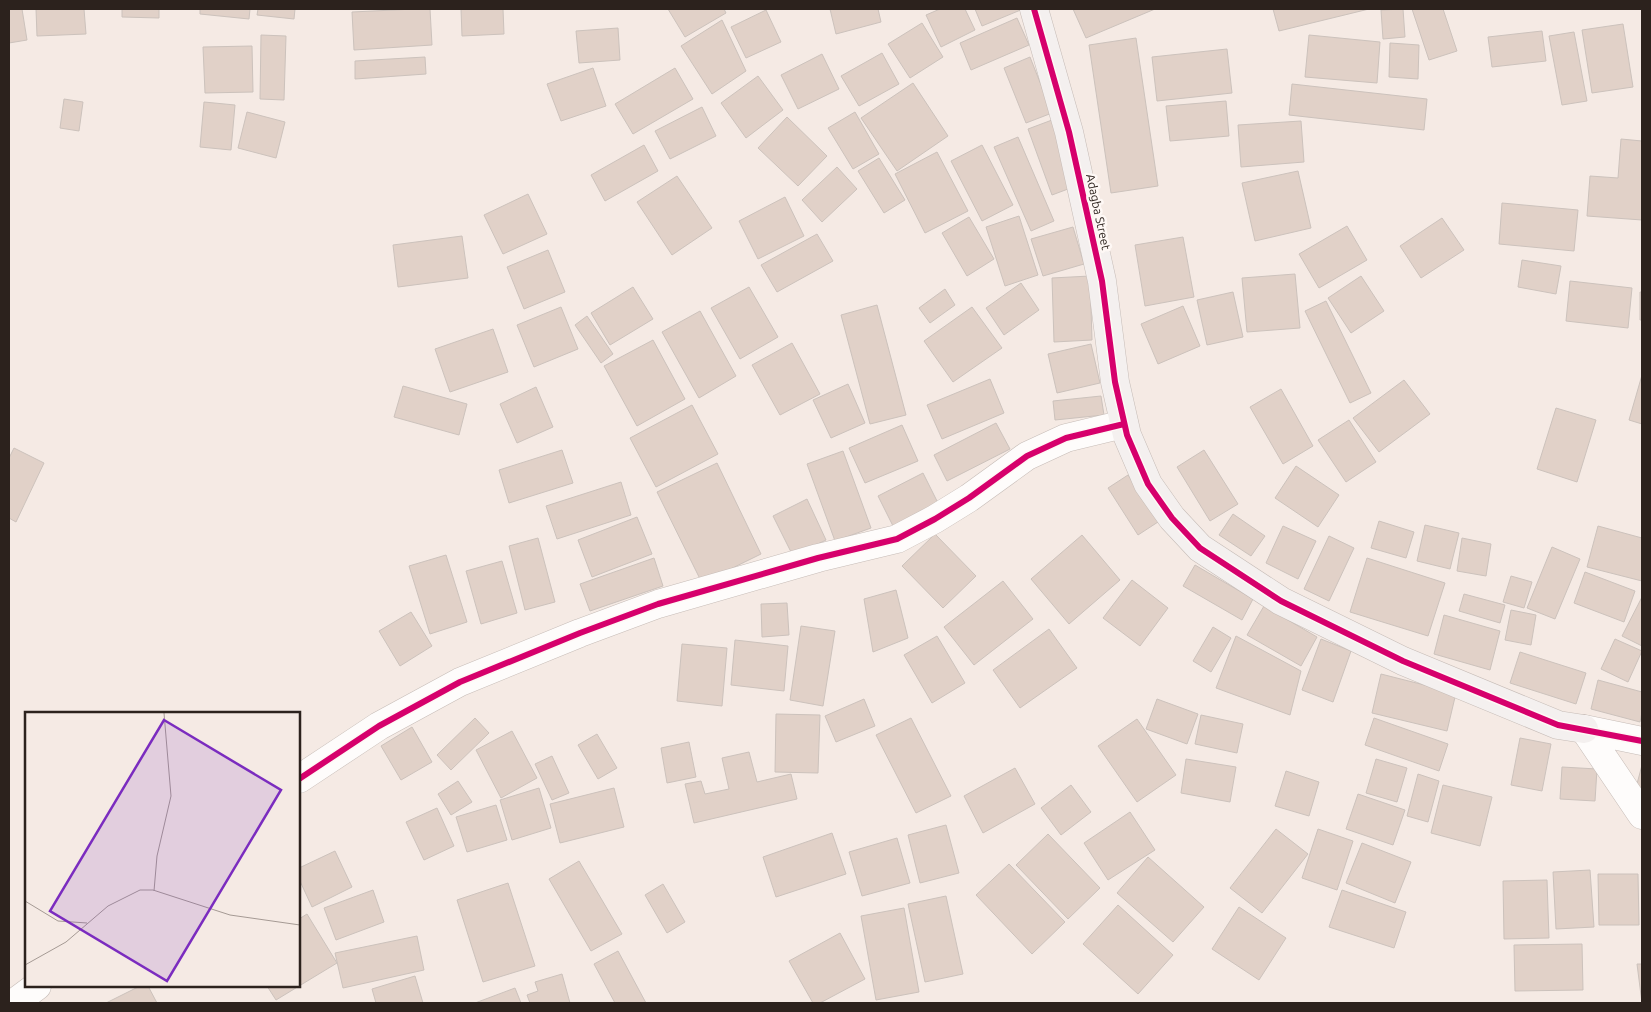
<svg xmlns="http://www.w3.org/2000/svg" width="1651" height="1012" viewBox="0 0 1651 1012" font-family="Ubuntu,sans-serif">
  <style>
    .building { fill: #e1d1c8; stroke: #ccc2bc }
    .lines { fill: none; stroke-linecap: round; stroke-linejoin: round }
    .street-casing { stroke: #c6bcb7; stroke-width: 29 }
    .secondary-casing { stroke: #c6bcb7; stroke-width: 29 }
    .street { stroke: #fefcfb; stroke-width: 28 }
    .secondary { stroke: #f4f0ef; stroke-width: 28 }
    .cycleway-casing { stroke: #fef8f5; stroke-width: 9 }
    .cycleway { stroke: #d6006c; stroke-width: 6 }
    .labels { text-anchor: middle; stroke-width: 5; stroke-linejoin: round; paint-order: stroke }
    .street-label { font-size: 12px; fill: #2c221d; stroke: #fef8f5 }
    .inset-road { fill: none; stroke: #a59a94; stroke-width: 1 }
    .view { fill: #7b2cbf; fill-opacity: 0.15; stroke: #7b2cbf; stroke-width: 2.5 }
    .inset-edge { fill: none; stroke: #2c221d; stroke-width: 2.5 }
  </style>
  <rect width="100%" height="100%" fill="#f5eae4"/>
  <!-- building -->
  <path class="building" d="M9,9H22L27,40L9,43Z
    M36,9H84L86,34L37,36Z
    M122,9H159V18L122,17Z
    M200,9H250L249,19L200,14Z
    M258,9H295L294,19L257,15Z
    M415,9H430L432,45L354,50L352,12Z
    M461,9H503L504,34L462,36Z
    M668,9H724L726,13L685,37Z
    M830,9H878L881,22L836,34Z
    M940,9H965L975,30L941,47L926,15Z
    M975,9H1023L982,26Z
    M1073,9H1155L1086,38Z
    M1273,9H1369L1279,31Z
    M1403,9L1405,37L1383,39L1381,10Z
    M1412,9H1443L1457,51L1429,60Z
    M766,10L781,42L746,58L731,27Z
    M1017,18L1029,45L971,70L960,43Z
    M722,20L746,71L712,94L681,46Z
    M922,23L943,57L910,78L888,44Z
    M1623,24L1633,87L1592,93L1582,30Z
    M618,28L620,60L579,63L576,31Z
    M1542,31L1546,61L1492,67L1488,37Z
    M1574,32L1587,101L1562,105L1549,36Z
    M261,35L286,36L284,100L260,99Z
    M1309,35L1380,42L1377,83L1305,77Z
    M1136,38L1158,186L1111,193L1089,45Z
    M1390,43L1419,45L1418,79L1389,77Z
    M252,46L253,92L205,93L203,47Z
    M1227,49L1232,93L1157,101L1152,57Z
    M882,53L899,84L859,106L841,76Z
    M822,54L839,89L798,109L781,75Z
    M425,57L426,74L355,79V61Z
    M1030,57L1052,113L1026,123L1004,68Z
    M593,68L606,106L561,121L547,84Z
    M675,68L693,99L633,134L615,104Z
    M758,76L783,110L746,138L721,103Z
    M913,83L948,136L897,171L861,118Z
    M1292,84L1427,99L1424,130L1289,115Z
    M64,99L83,102L79,131L60,128Z
    M1226,101L1229,136L1170,141L1166,106Z
    M204,102L235,105L231,150L200,147Z
    M702,107L716,136L670,159L655,131Z
    M247,112L285,122L276,158L238,148Z
    M855,112L879,154L853,169L828,128Z
    M787,117L827,156L798,186L758,148Z
    M1052,120L1076,186L1052,195L1028,129Z
    M1301,121L1304,162L1241,167L1238,125Z
    M1018,137L1054,221L1031,231L994,147Z
    M1621,139L1642,141V220L1587,216L1590,176L1618,178Z
    M644,145L658,171L605,201L591,175Z
    M982,145L1013,205L982,221L951,161Z
    M937,152L968,211L925,233L895,174Z
    M879,158L905,200L884,213L858,171Z
    M837,167L857,189L822,222L802,200Z
    M1298,171L1311,228L1255,241L1242,183Z
    M677,176L712,228L672,255L637,202Z
    M528,194L547,234L503,254L484,215Z
    M785,197L804,236L758,259L739,221Z
    M1502,203L1578,210L1574,251L1499,244Z
    M1019,216L1038,275L1005,286L986,227Z
    M969,217L994,259L967,276L942,233Z
    M1442,218L1464,250L1421,278L1400,246Z
    M1347,226L1367,260L1319,288L1299,254Z
    M1073,227L1084,264L1043,276L1031,239Z
    M817,234L833,261L777,292L761,265Z
    M462,236L468,278L398,287L393,245Z
    M1183,237L1194,297L1145,306L1135,245Z
    M548,250L565,292L524,309L507,267Z
    M1522,260L1561,266L1556,294L1518,287Z
    M1295,274L1300,328L1247,332L1242,278Z
    M1090,276L1092,340L1054,342L1052,278Z
    M1361,276L1384,311L1351,333L1328,298Z
    M1570,281L1632,288L1628,328L1566,321Z
    M1021,283L1039,310L1004,335L986,308Z
    M633,287L653,319L610,345L591,313Z
    M749,287L778,337L740,359L711,308Z
    M945,289L955,305L930,323L919,308Z
    M1233,292L1243,337L1207,345L1197,300Z
    M1640,292H1642V320H1640Z
    M1326,301L1371,393L1350,403L1305,311Z
    M877,305L906,415L870,424L841,315Z
    M1183,306L1200,346L1158,364L1141,324Z
    M561,307L578,349L534,367L517,325Z
    M972,307L1002,348L953,382L924,341Z
    M700,311L736,376L699,398L662,332Z
    M587,316L613,354L601,363L575,325Z
    M493,329L508,372L450,392L435,349Z
    M653,340L685,399L637,426L604,366Z
    M792,343L820,394L780,415L752,365Z
    M1091,344L1100,383L1057,393L1048,354Z
    M1642,375V424L1629,420Z
    M990,379L1004,413L942,439L927,405Z
    M1404,380L1430,414L1379,452L1353,418Z
    M848,384L865,423L831,438L813,400Z
    M403,386L467,404L459,435L394,417Z
    M536,387L553,427L517,443L500,404Z
    M1281,389L1313,446L1283,464L1250,407Z
    M1101,396L1104,415L1055,420L1053,401Z
    M692,405L718,454L656,487L630,438Z
    M1556,408L1596,420L1577,482L1537,469Z
    M1349,420L1376,462L1346,482L1318,440Z
    M996,423L1010,449L947,481L934,455Z
    M902,425L918,461L865,483L849,448Z
    M14,448L44,463L16,522L9,518V458Z
    M562,450L573,483L509,503L499,470Z
    M1204,450L1238,504L1210,521L1177,467Z
    M843,451L871,528L835,541L807,464Z
    M717,463L761,554L702,583L657,492Z
    M1296,466L1339,495L1318,527L1275,498Z
    M923,473L940,507L895,530L878,496Z
    M1128,475L1158,522L1138,535L1108,488Z
    M621,482L631,515L557,539L546,506Z
    M807,499L826,540L793,556L773,516Z
    M1233,514L1265,536L1251,556L1219,535Z
    M637,517L652,554L592,577L578,540Z
    M1379,521L1414,532L1406,558L1371,548Z
    M1425,525L1459,533L1450,569L1417,561Z
    M1283,526L1316,541L1298,579L1266,563Z
    M1598,526L1642,538V581L1587,567Z
    M935,534L976,576L943,608L902,566Z
    M1082,535L1120,580L1069,624L1031,579Z
    M1329,536L1354,548L1329,601L1304,589Z
    M538,538L555,602L525,610L509,546Z
    M1462,538L1491,544L1486,576L1457,571Z
    M1552,547L1580,559L1555,619L1527,608Z
    M446,555L467,622L430,634L409,566Z
    M654,558L663,586L590,611L580,584Z
    M1367,558L1445,583L1428,636L1350,612Z
    M502,561L517,613L481,624L466,571Z
    M1195,565L1253,599L1242,620L1183,586Z
    M1585,572L1635,591L1624,622L1574,603Z
    M1511,576L1532,582L1524,608L1503,602Z
    M1132,580L1168,608L1140,646L1103,618Z
    M1003,581L1033,619L974,665L944,627Z
    M896,590L908,638L873,652L864,599Z
    M1464,594L1505,605L1500,623L1459,611Z
    M1642,597V646L1622,636Z
    M787,603L789,635L762,637L761,604Z
    M1264,606L1317,637L1301,666L1247,635Z
    M1511,610L1536,615L1531,645L1505,640Z
    M411,612L432,646L400,666L379,631Z
    M1444,615L1500,631L1490,670L1434,654Z
    M801,626L835,631L823,706L790,700Z
    M1213,627L1231,638L1211,672L1193,661Z
    M1049,629L1077,668L1020,708L993,670Z
    M937,636L965,683L932,703L904,655Z
    M1236,636L1301,671L1290,715L1216,688Z
    M1321,639L1351,651L1333,702L1302,690Z
    M1615,639L1642,651L1628,682L1601,669Z
    M735,640L788,646L784,691L731,685Z
    M682,644L727,648L722,706L677,701Z
    M1520,652L1586,673L1576,704L1510,683Z
    M1381,674L1456,693L1447,731L1372,713Z
    M1598,680L1642,692V712L1640,722L1591,709Z
    M864,699L875,726L836,742L825,716Z
    M1157,699L1198,714L1187,744L1146,729Z
    M776,714L820,715L818,773L775,772Z
    M1201,715L1243,724L1237,753L1195,744Z
    M475,718L489,733L451,770L437,755Z
    M911,718L951,796L916,813L876,735Z
    M1374,718L1448,744L1439,771L1365,745Z
    M1137,719L1176,775L1137,802L1098,746Z
    M412,727L432,762L401,780L381,746Z
    M512,731L537,778L501,798L476,750Z
    M597,734L617,768L598,779L578,745Z
    M1520,738L1551,744L1542,791L1511,785Z
    M689,742L696,777L667,783L661,748Z
    M749,752L757,782L791,774L797,799L694,823L685,784L701,781L705,794L729,789L722,758Z
    M552,756L569,793L552,800L535,764Z
    M1186,759L1236,767L1230,802L1181,793Z
    M1376,759L1407,768L1397,802L1366,793Z
    M1642,765V801L1633,799Z
    M1562,767L1597,769L1595,801L1560,799Z
    M1015,768L1035,804L983,833L964,796Z
    M1286,771L1319,782L1309,816L1275,806Z
    M1418,774L1439,781L1428,822L1407,816Z
    M458,781L472,802L451,815L438,794Z
    M1071,785L1091,812L1061,835L1041,808Z
    M1443,785L1492,797L1480,846L1431,833Z
    M539,788L551,828L512,840L500,800Z
    M614,788L624,827L560,843L550,804Z
    M1358,794L1405,810L1393,845L1346,829Z
    M496,805L507,840L467,852L456,817Z
    M437,808L454,846L424,860L406,822Z
    M1130,812L1155,850L1108,880L1084,843Z
    M946,825L959,873L920,883L908,835Z
    M1276,829L1308,854L1262,913L1230,888Z
    M1318,829L1353,841L1337,890L1302,878Z
    M832,833L846,874L776,897L763,857Z
    M1048,834L1100,888L1068,919L1016,865Z
    M897,838L910,883L862,896L849,852Z
    M1362,843L1411,862L1395,903L1346,883Z
    M335,851L352,887L312,907L299,879V868Z
    M1148,857L1204,907L1173,942L1117,893Z
    M579,861L622,934L591,951L549,879Z
    M1009,864L1065,922L1032,954L976,895Z
    M1590,870L1594,927L1556,929L1553,872Z
    M1598,874H1638L1639,925H1599Z
    M1547,880L1549,938L1504,939L1503,881Z
    M508,883L535,966L483,982L457,900Z
    M663,884L685,922L667,933L645,895Z
    M373,890L384,922L336,940L324,908Z
    M1342,890L1406,912L1394,948L1329,927Z
    M946,896L963,974L925,982L908,904Z
    M1118,905L1173,955L1138,994L1083,944Z
    M1239,907L1286,938L1259,980L1212,949Z
    M904,908L919,992L876,1000L861,916Z
    M307,914L337,963L276,1000L267,986H299V919Z
    M840,933L865,979L820,1003H813L789,961Z
    M417,936L424,970L343,988L335,953Z
    M1582,944L1583,990L1515,991L1514,945Z
    M618,951L646,1003H615L594,964Z
    M1637,964H1642V1003Z
    M562,974L570,1003H530L527,995L538,991L535,982Z
    M415,976L423,1003H376L372,989Z
    M140,986H148L157,1003H106Z
    M515,988L521,1003H475Z"/>
  <g class="lines">
    <defs>
      <path id="street" d="M1584,729L1642,815
        M1584,729L1642,741
        M299,779L379,726L460,682L580,633L658,604L818,558L897,539L935,519L969,498L1027,456L1066,438L1124,424
        M14,1003L37,986"/>
      <path id="secondary" d="M1034,9L1069,132L1102,281L1115,382L1127,435L1148,484L1172,518L1200,548L1281,601L1403,661L1558,725L1584,729"/>
    </defs>
    <!-- street casing -->
    <use href="#street" class="street-casing"/>
    <!-- secondary casing -->
    <use href="#secondary" class="secondary-casing"/>
    <!-- street -->
    <use href="#street" class="street"/>
    <!-- secondary -->
    <use href="#secondary" class="secondary"/>
    <defs>
      <path id="cycleway" d="M1034,9L1069,132L1102,281L1115,382L1127,435L1148,484L1172,518L1200,548L1281,601L1403,661L1558,725L1642,741
        M299,779L379,726L460,682L580,633L658,604L818,558L897,539L935,519L969,498L1027,456L1066,438L1124,424"/>
    </defs>
    <!-- cycleway casing -->
    <use href="#cycleway" class="cycleway-casing"/>
    <!-- cycleway -->
    <use href="#cycleway" class="cycleway"/>
  </g>
  <g class="labels">
    <!-- street labels -->
    <g class="street-label">
      <text transform="translate(1098 212) rotate(78)" y="4">Adagba Street</text>
    </g>
  </g>
  <!-- overview -->
  <g transform="translate(25 712)">
    <rect width="275" height="275" fill="#f5eae4"/>
    <path class="inset-road" d="M129,179L132,144L146,84L139,1M0,189L33,209L62,211M0,253L41,230L83,194L115,178H128L205,203L275,213"/>
    <path class="view" d="M139,8L256,78L142,269L25,199Z"/>
    <rect width="275" height="275" class="inset-edge"/>
  </g>
  <!-- border -->
  <rect width="1651" height="1012" fill="none" stroke="#2c221d" stroke-width="20"/>
</svg>
